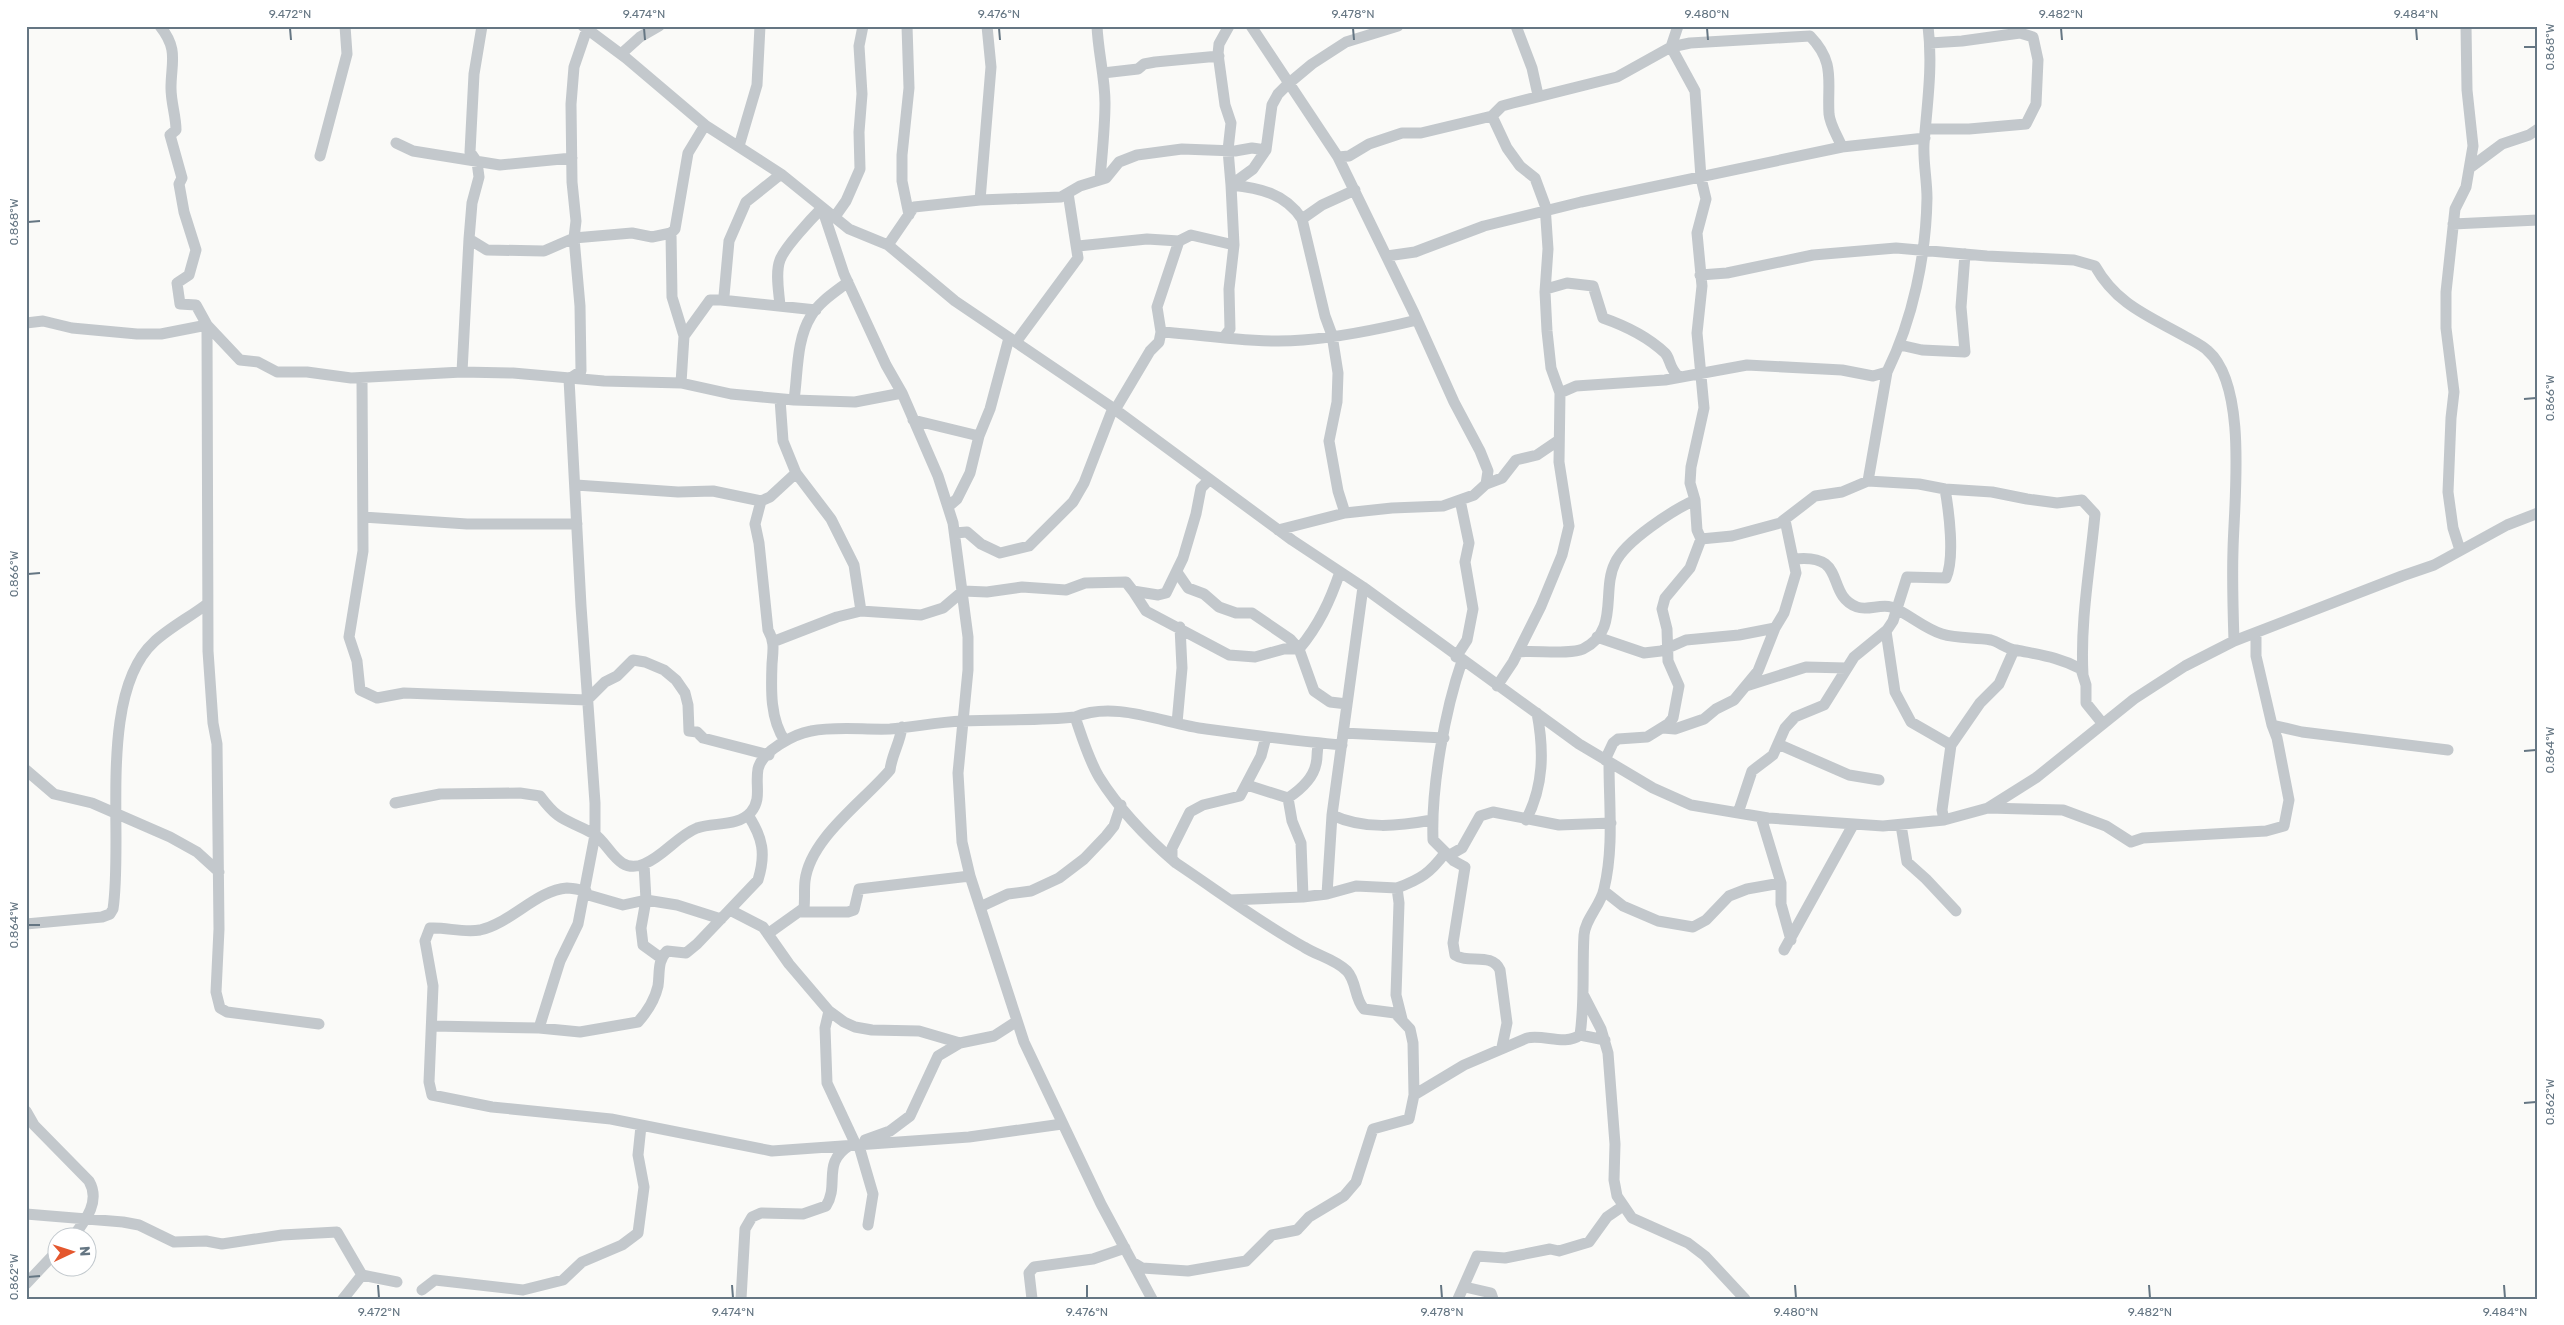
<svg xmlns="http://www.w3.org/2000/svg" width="2564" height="1325" viewBox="0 0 2564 1325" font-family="Rubik,sans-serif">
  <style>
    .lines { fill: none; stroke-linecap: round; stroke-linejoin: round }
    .minor { stroke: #c3c8cc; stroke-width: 11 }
    .ticks { fill: none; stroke: #657683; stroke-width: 2 }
    .neatline { fill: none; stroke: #657683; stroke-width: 2 }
    .ticks-label { font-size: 12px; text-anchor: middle; fill: #657683 }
  </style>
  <rect width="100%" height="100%" fill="#fafaf8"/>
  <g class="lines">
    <!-- minor -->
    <path class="minor" d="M160,26C179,50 171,62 171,88C171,103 176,116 176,130L170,135L182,178L179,184L184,212L196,250L189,275L177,283L180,304L196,305L207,325L240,360L258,362L277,372H307L351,378L462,372L513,373L604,381L681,383L731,394L794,400L855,402L902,393
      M583,26L626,58L705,125L781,174L849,229L888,245L955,301L1113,408L1292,540L1363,587L1579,744L1653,788L1691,805L1768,818L1883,826L1944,820L1988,808L2037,777L2134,699L2185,666L2234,641L2402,576L2434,565L2507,525L2538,513
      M907,26L909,88L902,155V181L909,215
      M1097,26C1098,52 1105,77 1105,103C1105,128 1102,154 1100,179
      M1229,26L1219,44L1218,54L1225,105L1231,123L1228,150L1231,185C1259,188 1285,193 1302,219L1325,316L1332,335L1338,373L1337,402L1329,441L1338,491L1345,513L1278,530
      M1251,26L1338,157L1414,313L1454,402L1480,451L1488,471L1486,484
      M1516,26L1532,68L1538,95
      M621,54L640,37L659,26
      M1103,73L1138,69L1144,64L1155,62L1219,56
      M1492,116L1507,148L1520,166L1535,178L1545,205L1548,249L1545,292L1547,331L1551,368L1560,393L1559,462L1569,526L1562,555L1541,606L1513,662L1497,686
      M1926,129H1969L2026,124L2036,104L2038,60L2033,37L2020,33L1962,41L1930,43
      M396,143L413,151L500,165L572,158
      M739,146L757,85L760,26
      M320,156L347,54L345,26
      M1338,157L1349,156L1369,144L1402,133H1421L1492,116L1502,106L1513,103L1617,77L1671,47L1678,26
      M2471,167L2502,144L2529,135L2538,129
      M980,200L991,67L987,26
      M834,218L846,201L860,169L859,132L862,94L859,46L863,26
      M1302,219L1322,205L1355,190
      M2453,224L2538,220
      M671,233L672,297L684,336L681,383
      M469,239L487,250L544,251L574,238L632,233L652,237L671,233L675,229L688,153L705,125
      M888,245L914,207L980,200L1061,197L1080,186L1106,178L1119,162L1137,155L1182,149L1235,151L1252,148L1266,150
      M1078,246L1147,239L1179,241
      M1387,256L1415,252L1484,226L1581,202L1842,147L1925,138
      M1700,275L1727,273L1813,255L1896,248L1987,256L2074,260L2095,266C2117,305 2149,316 2186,337C2193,341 2202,345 2208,351C2248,386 2234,501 2233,550C2232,580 2233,611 2234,641
      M1546,289L1567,283L1593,286L1603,318C1626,326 1648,337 1665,353C1671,359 1668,367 1679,377
      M721,300L816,310
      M780,306C779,292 775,273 780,260C784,248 812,218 822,208L844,274L886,365L902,393L938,476L953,523L968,637V670L958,773L962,842L970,876L1024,1042L1101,1204L1152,1299
      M26,323L43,321L72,328L137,334H161L207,325
      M207,325L208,651L213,723L217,744L219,929L216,992L220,1008L227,1012L319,1024
      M1161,332C1208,335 1256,344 1303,340C1341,337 1380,329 1417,320
      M684,336L710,300H721L724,296L729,241L746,202L781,174
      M1224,337L1230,329L1229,289L1234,245
      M1016,342L1078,258L1068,193
      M1900,345L1922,350L1965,352L1961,307L1965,254
      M462,372L469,239L472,203L479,177L477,162L470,152L474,74L482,26
      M362,379L363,551L349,637L357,661L360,690L377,698L404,693L587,700L605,682L617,676L633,660L645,662L664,670L676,680L685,693L688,705L689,731L697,732L703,738L769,755
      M1560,393L1576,386L1665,380L1747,365L1842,370L1873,376L1887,372C1913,319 1926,256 1927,198C1927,180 1923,162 1924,144C1927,105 1933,66 1928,26
      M780,399L783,441L796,473L831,519L854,565L861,611
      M794,400C798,373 796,340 811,316C819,302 835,292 848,282
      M1115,410L1150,351L1159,342L1161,332L1157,307L1179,241L1191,235L1234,245L1231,185L1253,169L1266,150L1272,105L1278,94L1288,84L1312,64L1346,42L1398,26
      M913,420L979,436
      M1868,481L1887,372
      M576,485L678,492L713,491L761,501
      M949,506L957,499L970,473L979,436L990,409L1009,338
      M1345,513L1392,508L1443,506L1474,495L1486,484L1502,478L1516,460L1537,455L1559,440
      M363,517L467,524H577
      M955,533L967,532L981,544L1000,553L1029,546L1073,502L1084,483L1113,408
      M1701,539L1697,530L1695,500L1690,483L1691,467L1704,408L1697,333L1702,286L1697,233L1706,199L1701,178L1695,91L1671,47L1690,43L1810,36C1836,63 1827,81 1829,114C1830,125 1838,137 1842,147
      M2460,550L2453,528L2448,492L2451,418L2454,392L2446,328V292L2455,209L2466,187L2473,146L2467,90L2466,26
      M1794,559C1849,553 1824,594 1857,607C1867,611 1880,604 1891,607C1908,613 1923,628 1942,634C1958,639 1975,637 1991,640C1999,642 2007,649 2016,650C2040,655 2059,657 2081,669L2086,685V703L2103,724
      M1177,572L1188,588L1204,594L1219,607L1236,613H1252L1290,639L1299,649C1319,625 1330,601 1340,572
      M1133,591L1146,611L1229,655L1255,657L1284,649H1299L1314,691L1330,702L1347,704
      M1886,631L1895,692L1911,722L1951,745
      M2256,633V656L2272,725L2302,732L2448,750
      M1597,637L1644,653L1661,651L1686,640L1739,635L1775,628
      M775,641L837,617L861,611L921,615L943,608L963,591L987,592L1022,587L1066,590L1085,583L1126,582L1133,591L1158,595L1166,593L1183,558L1196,514L1201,488L1209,480
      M1518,652C1534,650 1570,655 1583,649C1620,631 1601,591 1615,563C1625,541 1673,510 1695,500
      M1456,657L1467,640L1473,609L1465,562L1469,543L1460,500
      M1462,661C1445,710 1431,787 1433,840L1454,861L1465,867L1453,943L1455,955C1468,964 1492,952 1500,970L1507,1023L1502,1047
      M1746,686L1806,667L1846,668
      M1075,717C1116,700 1165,724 1206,729C1251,735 1296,741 1342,745
      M1177,723L1182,668L1180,627
      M1663,728L1675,729L1704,719L1716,709L1734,700L1758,671L1775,628L1784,613L1796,573L1785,520
      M1343,733L1444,738
      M785,741C770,719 771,690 772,664C773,650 775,642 768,630L759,543L755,524L761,501L770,497L796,473
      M1778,744L1849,775L1879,780
      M1605,760L1613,743L1618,739L1647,737L1668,724L1673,718L1679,686L1668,661L1667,629L1662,609L1665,598L1690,568L1701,539L1732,536L1780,523L1815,496L1842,492L1868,481L1919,484L1945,489L1992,492L2027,499L2057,503L2082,500L2095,514C2090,568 2080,621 2083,675
      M26,770L54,794L92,803L170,837L197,852L219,872
      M1247,785L1288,798C1300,790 1313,779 1316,764C1318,757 1316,751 1319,743
      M1288,798L1292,821L1301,843L1303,897
      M395,803L440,794L520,793L540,796C561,824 566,818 594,834C610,844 617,875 644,864C664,856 677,836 697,828C714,822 738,827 751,812C762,799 755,785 758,769C762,751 794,734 811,731C836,726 865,730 890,729C914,727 938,722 962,721C999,719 1037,721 1075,717C1082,737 1088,758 1099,777C1119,809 1148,839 1176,863C1218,891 1259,922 1304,947C1318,956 1335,959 1347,971C1357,982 1354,998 1364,1009L1395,1013L1410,1029L1413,1043L1414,1095
      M1988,808L2063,810L2106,826L2131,842L2143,838L2266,831L2284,826L2289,800L2277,738L2272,725
      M1738,813L1752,771L1773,755L1785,728L1795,717L1824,705L1854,657L1887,630L1893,621L1907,577L1946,578C1955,558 1949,512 1945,489
      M1332,815C1364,830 1399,826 1432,820
      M1761,817L1781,883V904L1791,940
      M1526,820C1544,786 1544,750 1537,713
      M1944,820L1942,810L1951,745L1980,703L1999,684L2014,650
      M1901,825L1907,862L1926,879L1956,911
      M1448,856L1462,848L1480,816L1493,812L1559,825L1611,823
      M1172,859V848L1190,812L1203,805L1240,796L1261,756L1266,737
      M644,864L646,900L641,928L643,945L661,958
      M1397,888C1421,879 1430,873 1445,853
      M586,891C580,890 573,888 567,888C537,890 511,923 480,930C463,933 446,927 430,928L425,941L433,986L429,1082L432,1095L492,1107L611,1119L772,1151L969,1137L1062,1124
      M1604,891L1623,906L1658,921L1693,927L1706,920L1729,896L1747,889L1781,883
      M585,894L623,905L646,900L677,905L721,919
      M1327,894L1332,815L1363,587
      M1230,900L1303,897L1327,894L1356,886L1397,888L1399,903L1396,995L1402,1019
      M980,907L1008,894L1031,891L1059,878L1084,859L1106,836L1114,826L1121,805
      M730,910L763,927L789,964L829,1011L844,1022L855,1027L872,1030L919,1031L960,1043
      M800,912H848L854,910L859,889L970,876
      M26,924L102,917L110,914L113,909C124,837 97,694 154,642C169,628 190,617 207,604
      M769,933L804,908C805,899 804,890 805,881C810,838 864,801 890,770C892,754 900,743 902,727
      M1784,950L1853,825
      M1584,996L1601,1029L1608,1053L1615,1144L1614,1180L1617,1196L1632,1218L1688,1243L1705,1256L1745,1299
      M829,1011L825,1028L827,1083L855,1143
      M432,1026L539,1028L580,1032L638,1022C647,1012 655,999 658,986C660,973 657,961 667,951L686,953L697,944L758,880C766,854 763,838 748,815
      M539,1028L560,961L578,924L595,835V803L581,606L569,379L581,371L580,306L574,238L576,221L572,182L571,104L574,67L587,29
      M1580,1035L1605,1040
      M26,1111L34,1125L89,1181C101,1202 85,1221 72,1238
      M865,1140L890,1131L910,1116L938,1056L960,1043L994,1036L1017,1021
      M859,1146L873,1194L868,1225
      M26,1214L123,1222L139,1225L174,1242L206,1241L222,1244L282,1235L337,1232L362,1275L397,1282
      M1132,1262L1142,1268L1188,1271L1246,1261L1272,1235L1297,1230L1309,1217L1344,1196L1356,1182L1373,1129L1409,1119L1414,1095L1464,1065L1527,1038C1544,1034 1565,1046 1580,1035C1585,1001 1582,968 1584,935C1585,919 1601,905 1604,889C1614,848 1609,805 1609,763
      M26,1284L58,1250
      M1465,1287L1491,1293L1493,1299
      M422,1290L435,1280L523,1290L563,1280L582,1262L622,1245L638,1233L644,1187L638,1155L641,1126
      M343,1299L362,1275
      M741,1299L745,1229L752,1217L761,1213L803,1214L826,1206C840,1184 821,1163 850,1145
      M1032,1299L1029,1273L1034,1267L1093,1259L1125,1248
      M1458,1299L1477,1256L1505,1258L1550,1249L1559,1251L1589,1242L1607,1217L1623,1206"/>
  </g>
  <!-- ticks -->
  <path class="ticks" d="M290,28L291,40M644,28L645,40M999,28L1000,40M1353,28L1354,40M1707,28L1708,40M2061,28L2062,40M2416,28L2417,40M2524,47H2536M28,222L40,221M2524,399L2536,398M28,574L40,573M2524,751L2536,750M28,925H40M2524,1103L2536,1102M28,1277L40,1276M378,1285L379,1298M732,1285L733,1298M1087,1285V1298M1441,1285L1442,1298M1795,1285L1796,1298M2149,1285L2150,1298M2504,1285L2505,1298"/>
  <!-- border -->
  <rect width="2564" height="1325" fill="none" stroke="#ffffff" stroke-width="55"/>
  <!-- north arrow -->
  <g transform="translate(72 1252) rotate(86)"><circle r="24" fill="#ffffff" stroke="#c1c8cd"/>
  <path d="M0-4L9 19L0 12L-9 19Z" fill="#e4572e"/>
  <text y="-8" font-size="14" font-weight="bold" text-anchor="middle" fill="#657683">N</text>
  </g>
  <rect x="28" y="28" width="2508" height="1270" class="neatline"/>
  <g class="ticks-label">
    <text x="290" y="18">9.472°N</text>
    <text x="644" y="18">9.474°N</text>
    <text x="999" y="18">9.476°N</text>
    <text x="1353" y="18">9.478°N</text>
    <text x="1707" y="18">9.480°N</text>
    <text x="2061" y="18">9.482°N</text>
    <text x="2416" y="18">9.484°N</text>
    <text transform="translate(2550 47) rotate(-90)" y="4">0.868°W</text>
    <text transform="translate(14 222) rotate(-90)" y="4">0.868°W</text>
    <text transform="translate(2550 398) rotate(-90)" y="4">0.866°W</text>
    <text transform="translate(14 574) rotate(-90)" y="4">0.866°W</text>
    <text transform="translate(2550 750) rotate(-90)" y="4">0.864°W</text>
    <text transform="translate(14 925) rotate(-90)" y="4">0.864°W</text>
    <text transform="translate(2550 1102) rotate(-90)" y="4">0.862°W</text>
    <text transform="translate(14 1277) rotate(-90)" y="4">0.862°W</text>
    <text x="379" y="1316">9.472°N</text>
    <text x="733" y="1316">9.474°N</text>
    <text x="1087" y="1316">9.476°N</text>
    <text x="1442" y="1316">9.478°N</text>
    <text x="1796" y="1316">9.480°N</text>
    <text x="2150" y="1316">9.482°N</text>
    <text x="2505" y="1316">9.484°N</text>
  </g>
</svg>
